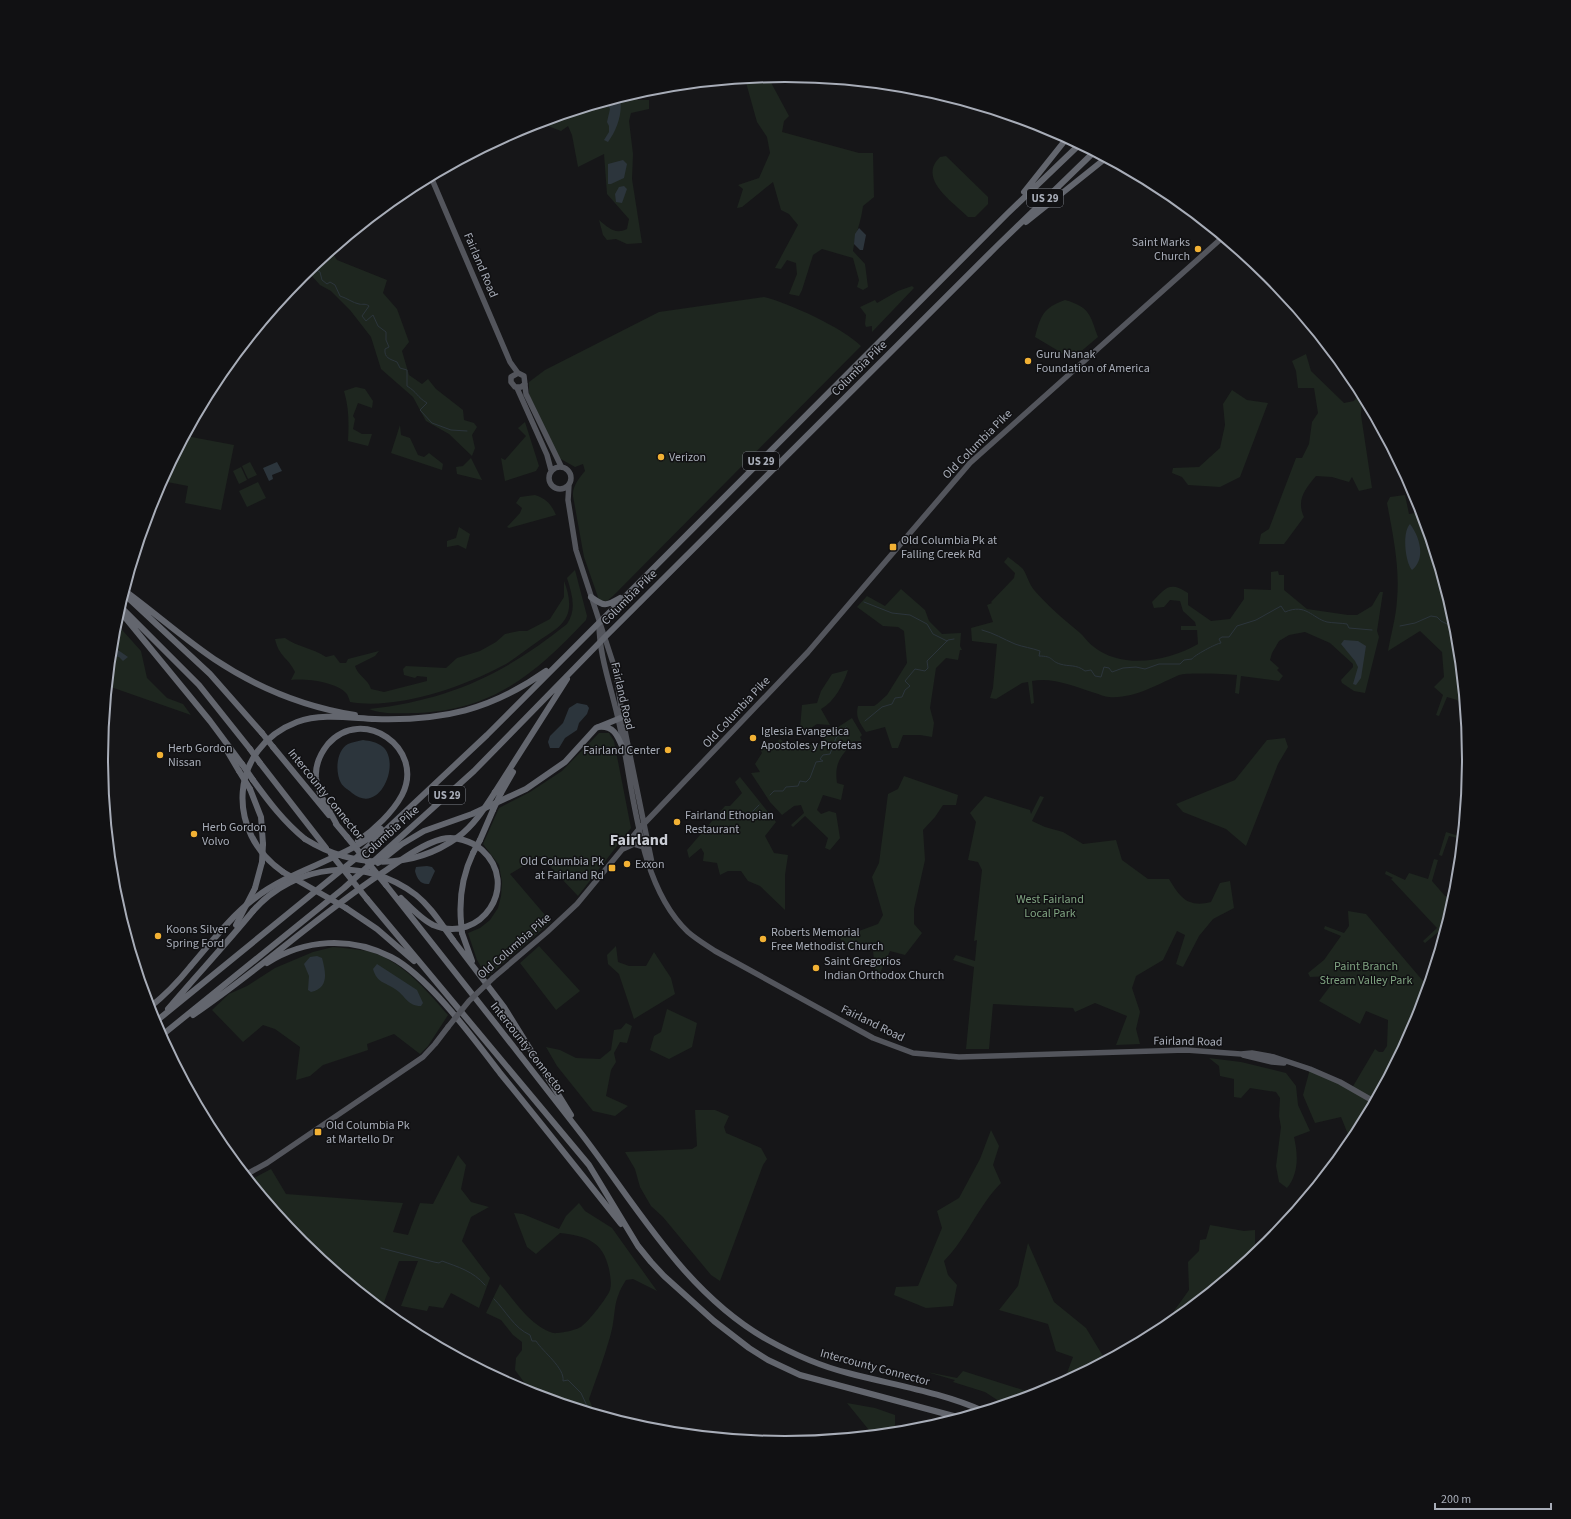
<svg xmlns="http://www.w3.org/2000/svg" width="1571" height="1519" viewBox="0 0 1571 1519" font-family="'Source Sans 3',sans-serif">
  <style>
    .green { fill: #1e261f }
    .water { fill: #2c353c }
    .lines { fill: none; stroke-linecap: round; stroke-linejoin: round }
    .stream { stroke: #2c353c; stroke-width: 1 }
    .major { stroke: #53555c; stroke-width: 5.5 }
    .highway { stroke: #63666e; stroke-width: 6 }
    .major-bridge { stroke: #53555c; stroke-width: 5.5 }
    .highway-bridge { stroke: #63666e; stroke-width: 6 }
    .poi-dot { fill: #f2b134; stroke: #111113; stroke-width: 1.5 }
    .labels { text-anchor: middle; stroke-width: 3; stroke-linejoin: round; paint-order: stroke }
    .shield { fill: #111113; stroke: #7b7e86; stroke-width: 1 }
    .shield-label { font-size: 11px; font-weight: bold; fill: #a8adb8 }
    .poi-label { font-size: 12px; fill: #a8adb8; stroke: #111113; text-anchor: start }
    .street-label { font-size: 12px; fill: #a8adb8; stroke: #111113 }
    .park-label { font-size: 12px; fill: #7fa381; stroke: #111113 }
    .district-label { font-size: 16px; font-weight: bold; fill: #c9ccd4; stroke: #111113 }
    .rim { fill: none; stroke: #a8adb8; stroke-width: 2 }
  </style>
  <rect width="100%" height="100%" fill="#161618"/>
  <!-- green -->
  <path class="green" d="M768,77L789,116L784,121L782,132L859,153H873L874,197L863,206C861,223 855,234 853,251L865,264L868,287L863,290L857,287L859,280L853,258L822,249L813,255L802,290L799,296L789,294L797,274L796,263L787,260L781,269L775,268L798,225L789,214L781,210L773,182L742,207L737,208L743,189L738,185L759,178L770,153L767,137L757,122L745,79Z
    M632,94L638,100H649V109L631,113L629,121L633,154L632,179L642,243L627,244L616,239L607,240L603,235L599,220C609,228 615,235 627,229L629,219L607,194L604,154L578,167L572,135L568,126L561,131L548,126L561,119L559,116Z
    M946,156L988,197V204L975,217H968C953,202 917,179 940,157Z
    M331,251L337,260L387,280L383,293L397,309L409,342L402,351L409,375L422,384L428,379L436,389L463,410L464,420L474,423L477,427L472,435L475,448L472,456L449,434L426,421L413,397L381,369L371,337L350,310L331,291L320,285L311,275L298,279Z
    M912,286L914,288L872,332V326L866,327L865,324L866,315L860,307L875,300L877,303L898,291Z
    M764,297C789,303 843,328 861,346L613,596L607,601L599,600L584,557L573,496C572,487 579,478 585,471L583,464L575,467L559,458L529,395V382L545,370L659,312Z
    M1065,300C1090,307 1090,315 1098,337L1072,359L1035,337C1041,315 1043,308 1065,300Z
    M1306,354L1311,371L1344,403L1354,401L1358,394L1362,395L1361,415L1372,488L1359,491L1352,477L1349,482L1332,477L1316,476C1305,489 1296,500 1304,517L1284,544H1259L1261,534L1269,529L1296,458H1302L1309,444L1312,422L1318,413L1314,388H1298L1296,371L1292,361Z
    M356,387L365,389L373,401L372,408L358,403L353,416L355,419L353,429L362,434H372L368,446L348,441C349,423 349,408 344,391Z
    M1232,390L1247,400L1268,403L1240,477L1220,487L1188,485L1182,477L1172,473L1173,468L1199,467L1220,448L1225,425L1223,404Z
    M525,422L539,466L536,471L505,481L501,458L505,460L526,436L518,428Z
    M400,425L401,435L410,438L418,455L424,457L429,453L443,464L442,470L391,453Z
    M186,436L234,445L221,510L185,503L188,486L162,481Z
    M471,458L482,480L457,474L456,467L463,466Z
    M250,462L257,475L248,479L242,466Z
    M241,467L247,480L239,484L233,471Z
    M258,482L266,498L247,507L239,491Z
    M535,495C547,499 551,504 556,515L509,528L507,527L520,513L522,508L516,503L520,497Z
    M1405,495L1409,514L1422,512L1457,626L1465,707L1457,700L1447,697L1439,716L1436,715L1443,695L1434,687L1444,677L1442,652L1420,631L1388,651C1391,634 1396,617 1397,600C1400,567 1393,535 1387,503L1390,497Z
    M459,527L470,534L466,549L458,545L447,547V541L456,538Z
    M1008,557C1013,561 1019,565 1023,569C1027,575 1029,584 1034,590C1047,605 1063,619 1079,632C1084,636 1088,643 1094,647C1123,670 1169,661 1198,644L1197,630H1181V626H1196L1195,622L1183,611L1180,601L1170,600L1164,607L1154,608L1152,602C1166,588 1169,581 1188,593V605L1211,621L1230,619L1244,599V589L1271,590V572L1278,571L1279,575H1284V590L1307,609L1348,615H1357L1372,606L1380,592H1383L1377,631L1379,637L1365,693L1354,691L1342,683L1341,680L1353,667V664L1330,643L1305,632L1289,635L1279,641L1272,653L1270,660L1279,668L1277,670L1283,676L1279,681L1241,676L1239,694L1235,693L1237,675C1227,674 1188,672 1179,675C1158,684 1134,699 1109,697C1105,697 1099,694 1095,693C1075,687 1053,677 1032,681L1034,703L1031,704L1028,682L1022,683L996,699L990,698L993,688L997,644L972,641L971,628L993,622L987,605L992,603L991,602L1014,578L1015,573L1004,562Z
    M575,570L587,616L586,620C536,673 494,710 417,713C402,713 384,715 369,709C449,700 505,674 567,624C577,609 572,594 567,578Z
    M564,581C569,594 573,610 563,622C557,630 545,636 537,642C525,650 514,660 502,666C461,688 395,710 350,702C349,699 348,695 346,693C336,682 305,678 291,680L295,672C288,657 279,657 275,639L285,638C297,647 313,648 326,657L334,655L340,663H346L348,659L379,651L375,656L355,666C358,676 368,679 371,689L384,692L427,681V677L417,676L415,678L404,675L403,669L406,666L446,668L457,658L480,651L496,642L505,634L519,631H527L550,619L564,597Z
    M901,589L925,610L929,621L942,634L961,633L960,646L962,650H960L958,660L946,658L936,668L930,708L934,723L932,737L920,735H903L898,748H892L885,727L866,732C860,723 855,717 858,706H874L877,704L887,695L907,663L904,631L898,627L883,626L857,607L867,596L885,606Z
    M115,622L141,651L147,678L167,698L183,704L191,715L108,686L111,656L119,657L118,645L113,641Z
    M848,670C843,685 835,701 821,709L830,725L817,724L803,733L800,729L802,705L817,703L821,691L832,674Z
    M852,718L862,735L860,737L862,741H855C841,755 834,763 837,783L844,785L841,800L823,795L817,810L821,814L829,811L836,813L840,838L830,850L825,848L828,838L805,816L793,827L791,825L804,813L801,805L794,806L782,815L770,802L751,773L760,772L755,764L762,753L760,749L762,745H774L780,739L787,744L794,741L817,746L829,733Z
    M599,733H609L614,741L631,828L578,896L540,856L510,874L551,922L487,977L477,960L468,933L480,928L490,920L498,908L501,896L502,882L499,865L483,844L499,808L530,792L562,771Z
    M1285,738L1288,747L1278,764L1246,846L1226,829L1183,812L1176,804L1235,780L1267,740Z
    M904,776L958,795L956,805H943L935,817L923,830L925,860L914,909V924L922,933L905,955L890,951L876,982L873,950L844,946L840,938L878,924L883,915L872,877L879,863L888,794L898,789Z
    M740,777L776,822L765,836L774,853L788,855L785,875V910L760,886L748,881L741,871H728L720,875L717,863L703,861L704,853L701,848L689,858L687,850L725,806H730L742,793L735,782Z
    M985,796L1030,810L1031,814L1040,796L1044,797L1032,821L1045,827L1063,832L1083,844L1116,840L1122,860L1148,879H1169C1180,897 1187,908 1211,902L1220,883L1230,881L1234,908L1213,919L1199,936L1183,967L1176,964L1185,935L1177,931L1163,960L1136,976L1132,988L1140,1012L1136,1029L1140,1044L1116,1045L1127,1016L1095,1003L1075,1012L1073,1008L993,1004L989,1049H966L974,967L953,960L956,955L975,961L977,940L974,941L982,870L978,862L968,860L976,822L970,813Z
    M1446,832L1462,837V839L1449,836L1442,856L1439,855Z
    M1434,859L1438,860L1432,881L1445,896L1455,899L1445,931L1442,929L1425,943L1423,941L1437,928L1391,879L1393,878L1385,874L1386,871L1405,880L1409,873L1428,879Z
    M1348,911L1366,914L1423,981L1430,983L1418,1022L1352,1144L1341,1117L1315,1123L1303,1095L1310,1069L1352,1088L1375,1049L1379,1052H1383L1387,1046L1388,1020L1366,1011L1360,1024L1319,1001L1331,985L1330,976L1310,977L1308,973L1324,960L1341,936L1324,929L1325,926L1344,933L1349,926Z
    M539,946L580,991L556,1010L520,963Z
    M616,946L618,962L629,966H646L654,952L671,978L675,994L634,1019L619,974L608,964L607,955Z
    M333,947C344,948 356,949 367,951C401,959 427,991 448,1015L428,1046L420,1054L394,1034L367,1044L368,1050L323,1065L310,1076L296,1080L300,1047L275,1029L263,1025L243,1042L212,1010L229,994L247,986L275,968L313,952Z
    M667,1009L697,1023L692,1047L669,1059L650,1050L654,1036L661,1032Z
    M626,1023L632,1026L627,1043L620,1042L614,1053L616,1062L611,1070L606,1096L628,1106L615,1116L593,1111L557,1066L546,1047L560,1050L576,1058L600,1059L611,1050L614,1030L621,1029Z
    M1209,1058L1241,1062L1286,1073L1296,1086L1298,1105L1310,1131L1294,1137C1298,1155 1299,1173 1287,1188L1279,1182L1276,1166L1281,1127L1279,1116L1280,1098L1276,1092L1250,1088L1241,1098L1234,1097V1079L1220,1076L1219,1066Z
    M695,1110H715L729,1116L724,1127L726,1133L761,1148L767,1159L763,1165L720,1281L711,1275L663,1217L651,1206L640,1187L635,1169L625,1152L692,1149L697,1146Z
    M991,1130L999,1146L993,1165L1001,1183C978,1206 967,1238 944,1261L948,1275L957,1285L953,1306L926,1308L894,1295L896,1287L918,1286L942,1228L937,1211L959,1198L980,1159Z
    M458,1155L466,1165L461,1189L471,1202L489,1207L471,1217L462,1241L490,1278L479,1308L451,1293L443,1308L429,1306L427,1311L401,1306L418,1261H399L383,1305L375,1304L301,1243L265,1199L266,1196L260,1193L250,1180L271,1169L286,1194L403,1203L393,1232L408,1235L420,1203L433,1204Z
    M579,1203L585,1211L612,1228L657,1291L633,1279L626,1280C611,1303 617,1314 610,1337C604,1358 596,1379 589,1399L595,1414L520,1390L524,1382L515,1370L516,1358L522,1350V1342L513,1335L501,1320L486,1313L500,1284C515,1301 530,1326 553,1333C558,1334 578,1330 582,1326C589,1321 607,1298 610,1290C612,1283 610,1275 609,1269C603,1241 586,1236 560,1233L536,1254L527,1247L514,1213L523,1214L559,1229L566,1216Z
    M1210,1225L1244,1231L1255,1230V1255L1177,1319L1174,1311L1189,1290L1188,1262L1199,1251L1200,1240L1206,1239Z
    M1028,1243L1054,1302L1086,1328L1106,1361L1049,1391L1051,1379L1064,1381L1073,1357L1056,1351L1048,1324L999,1310L1018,1286Z
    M963,1371L1023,1390L1042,1394L1005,1405L985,1392L953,1382L955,1380L951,1379L927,1372L957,1378Z
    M847,1403L875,1408L895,1415V1426L882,1435H873Z"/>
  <!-- water -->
  <path class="water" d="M620,98C623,113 617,130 608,142L604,140L609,132V126L607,122L610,109L607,102Z
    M623,160L627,164L624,178L611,184H608V164Z
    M624,186L627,189L622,203L616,202L615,194L619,187Z
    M859,228L866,235L863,250H860L854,244L855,234Z
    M277,462L282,471L272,475L273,479L269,481L263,468Z
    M1410,524C1420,537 1426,559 1412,570C1405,562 1402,532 1410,524Z
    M1344,640L1358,641L1366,646L1361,678L1356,685L1353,684L1358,667L1355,661L1341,644Z
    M113,641L118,645V650L128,657L123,661L119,657L111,656Z
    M577,703L587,705L589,708L587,714L579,723L577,730L565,738L559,748H550L548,742L550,736L563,723L569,708Z
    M363,740C370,741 377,742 383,747C401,763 380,816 352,793C349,790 343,787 341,783C335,772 336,751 348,744C352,742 359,741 363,740Z
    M427,866L432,867L435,871L429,884C421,885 417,879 415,871L416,867Z
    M317,956L322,958C326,973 329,988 311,992L308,990L309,976L304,964L310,957Z
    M377,964L417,990L423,1003L421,1006C407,1006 405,995 395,989C385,982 377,983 373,969Z"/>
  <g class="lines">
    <!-- stream -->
    <path class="stream" d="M311,267L320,272L322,280L327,284L330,282L335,285L340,296C347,298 353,303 359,304C363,305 365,303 369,306L362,316L366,321L373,315L378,326L386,332V340L389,347L385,349C384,358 390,359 397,362L400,368L407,370V386C417,392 417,397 427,403L420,410L432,423L451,430L467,431
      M864,602L892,613L910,615L927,624L933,634L947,641
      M1400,626L1415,623L1431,616L1437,617L1441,621L1457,629
      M982,630C994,633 1003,639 1015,644C1023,647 1032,648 1040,651L1039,656C1054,656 1050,661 1060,664C1070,667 1076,664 1085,671L1091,670L1095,676L1101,677L1104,667L1109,668L1112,672L1123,668L1136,667L1145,669L1159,664H1180L1184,660L1192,659C1193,656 1217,643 1221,643L1219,639L1222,637H1229L1237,626L1256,620L1281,606L1285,612C1306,603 1312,618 1327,622C1333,623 1341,623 1347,624L1349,628L1372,630
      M865,721L882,707L892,704L895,698L902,697L905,690L910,686L905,681L915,669L925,671L928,668L927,661L948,640L954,639
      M770,795L774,791H783L786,787L798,786L800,781L806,782L810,778L816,762L823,761L820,759L823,755L830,754L836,738L846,727
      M740,818L745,819L759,805
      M381,1248L434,1262L439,1263L442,1261C458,1267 473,1271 485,1285
      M494,1299C506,1311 514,1328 530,1335L532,1341H536C543,1352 565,1368 563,1381L568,1380L581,1393L588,1408L592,1413"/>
    <!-- major -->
    <path class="major" d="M431,177L510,362L518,373
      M525,384L521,387H515L511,382V377L518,373L524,376L526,394L561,466
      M517,388L547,455L551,470
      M549 478a11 11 0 1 1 22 0a11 11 0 1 1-22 0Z
      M569,484L568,500L576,550L616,672L623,721L652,863L651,867
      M599,623C599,657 612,689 619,723C634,788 637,884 688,932C696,939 706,945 715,951L873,1038L913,1053L959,1057L1186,1050L1241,1054L1252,1053L1274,1057L1310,1069L1340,1082L1375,1102
      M623,849L634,844L644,847
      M493,978L547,932L577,904L639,829L808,652L970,463L1223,237
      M1243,1055L1272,1062L1284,1063
      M245,1175L267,1163L423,1057L435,1044L448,1027"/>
    <!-- highway -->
    <path class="highway" d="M1024,192L1067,138
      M1026,222L1106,158
      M125,591C155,613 183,638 214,659C256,687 305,707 355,715
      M125,595L210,674L262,733
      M591,597C604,607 606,606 620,598
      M123,609L199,685L250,749
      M119,610L210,721L242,764
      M598,727C615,725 618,737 624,751
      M273,747L329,815
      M226,749L239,771
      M260,763L326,848
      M253,780C269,802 284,822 305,839
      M250,789L261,817L263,844
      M495,792L567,679
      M501,793L513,772
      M336,824L347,837
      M337,825C330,811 318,795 316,778C315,766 320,754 328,744C362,705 426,748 402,795C393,812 374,830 358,841
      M480,840L493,810
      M378,863L402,844L424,831L472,814L526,789L565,762L596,728L623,717
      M283,872C225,832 229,748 297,722C321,713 350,718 375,719C443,721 491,710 546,671
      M386,885C452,968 518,1052 583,1136C638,1208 686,1294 768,1340C793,1354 820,1366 848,1373C893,1385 941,1392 983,1411
      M255,888L262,862
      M367,899L589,1165L638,1246L651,1262L664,1276L714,1321L749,1348L768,1360L800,1375L961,1418
      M346,908L377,929L414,961
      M461,922C459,898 462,876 473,853
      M462,933L472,961
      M453,940L504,1007L571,1115
      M267,963C305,939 350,936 391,957C428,976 474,1039 500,1073C541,1123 581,1174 621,1224
      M149,1008C164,996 178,982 190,967C210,944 230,917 255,898C292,869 346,859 381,829
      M168,1009C196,976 226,944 253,911
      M193,1015C258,971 316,917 382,873C400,861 420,845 442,839C455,836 472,841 482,850C521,885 481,945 433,925C421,919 410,907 401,898
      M154,1023L355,859L487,735L1007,214L1080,144
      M161,1036L344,888L474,771L605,637L997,246L1094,152"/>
    <!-- major-bridge -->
    <path class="major-bridge" d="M448,1027L469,1001L493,978"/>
    <!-- highway-bridge -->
    <path class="highway-bridge" d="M262,733L273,747
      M250,749L260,763
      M242,764L253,780
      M239,771L250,789
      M493,810L501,793
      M347,837L386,885
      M305,839C352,868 411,871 458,837C474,825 484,809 495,792
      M473,853L480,840
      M331,854L367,899
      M262,862L263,844
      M283,872L346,908
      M253,911C295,863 366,856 416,895C431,907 441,924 453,940
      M461,922L462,933
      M236,925L255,888"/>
  </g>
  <!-- markers -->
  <g class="poi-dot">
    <circle cx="1198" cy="249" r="4"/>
    <circle cx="1028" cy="361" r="4"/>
    <circle cx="661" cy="457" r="4"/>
    <rect x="889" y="543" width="8" height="8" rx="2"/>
    <circle cx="753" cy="738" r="4"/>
    <circle cx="668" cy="750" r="4"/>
    <circle cx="160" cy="755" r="4"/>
    <circle cx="677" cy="822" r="4"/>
    <circle cx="194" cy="834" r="4"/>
    <circle cx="627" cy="864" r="4"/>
    <rect x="608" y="864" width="8" height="8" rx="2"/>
    <circle cx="158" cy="936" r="4"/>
    <circle cx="763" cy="939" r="4"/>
    <circle cx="816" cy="968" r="4"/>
    <rect x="314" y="1128" width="8" height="8" rx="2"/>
  </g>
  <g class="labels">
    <!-- shield labels -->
    <g class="shield">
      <rect x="1027" y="189" width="36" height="18" rx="3"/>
      <rect x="743" y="452" width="36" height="18" rx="3"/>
      <rect x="429" y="786" width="36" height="18" rx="3"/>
    </g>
    <g class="shield-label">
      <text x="1045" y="202">US 29</text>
      <text x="761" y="465">US 29</text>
      <text x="447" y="799">US 29</text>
    </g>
    <!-- poi labels -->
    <g class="poi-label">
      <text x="1190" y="246" text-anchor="end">Saint Marks<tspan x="1190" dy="14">Church</tspan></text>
      <text x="1036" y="358">Guru Nanak<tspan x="1036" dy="14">Foundation of America</tspan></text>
      <text x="669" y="461">Verizon</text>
      <text x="901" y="544">Old Columbia Pk at<tspan x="901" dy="14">Falling Creek Rd</tspan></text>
      <text x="761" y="735">Iglesia Evangelica<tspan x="761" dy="14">Apostoles y Profetas</tspan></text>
      <text x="168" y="752">Herb Gordon<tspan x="168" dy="14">Nissan</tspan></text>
      <text x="660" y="754" text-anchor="end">Fairland Center</text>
      <text x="685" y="819">Fairland Ethopian<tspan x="685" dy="14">Restaurant</tspan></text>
      <text x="202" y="831">Herb Gordon<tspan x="202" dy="14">Volvo</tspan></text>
      <text x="604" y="865" text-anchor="end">Old Columbia Pk<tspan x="604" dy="14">at Fairland Rd</tspan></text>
      <text x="635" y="868">Exxon</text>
      <text x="166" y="933">Koons Silver<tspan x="166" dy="14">Spring Ford</tspan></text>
      <text x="771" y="936">Roberts Memorial<tspan x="771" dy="14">Free Methodist Church</tspan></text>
      <text x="824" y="965">Saint Gregorios<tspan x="824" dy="14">Indian Orthodox Church</tspan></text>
      <text x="326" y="1129">Old Columbia Pk<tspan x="326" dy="14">at Martello Dr</tspan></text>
    </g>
    <!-- street labels -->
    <g class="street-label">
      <text transform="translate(481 265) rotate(67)" y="4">Fairland Road</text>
      <text transform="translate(859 368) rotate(-45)" y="4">Columbia Pike</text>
      <text transform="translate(977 444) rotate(-45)" y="4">Old Columbia Pike</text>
      <text transform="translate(629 597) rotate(-45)" y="4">Columbia Pike</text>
      <text transform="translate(623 696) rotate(77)" y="4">Fairland Road</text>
      <text transform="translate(736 712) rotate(-47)" y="4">Old Columbia Pike</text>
      <text transform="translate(326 794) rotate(51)" y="4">Intercounty Connector</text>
      <text transform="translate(390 832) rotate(-42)" y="4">Columbia Pike</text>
      <text transform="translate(514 946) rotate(-41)" y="4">Old Columbia Pike</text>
      <text transform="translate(873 1023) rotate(26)" y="4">Fairland Road</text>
      <text transform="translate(1188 1041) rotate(1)" y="4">Fairland Road</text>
      <text transform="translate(528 1048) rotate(52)" y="4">Intercounty Connector</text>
      <text transform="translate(875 1367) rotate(15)" y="4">Intercounty Connector</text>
    </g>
    <!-- park labels -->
    <g class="park-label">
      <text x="1050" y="903">West Fairland<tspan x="1050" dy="14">Local Park</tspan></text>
      <text x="1366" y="970">Paint Branch<tspan x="1366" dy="14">Stream Valley Park</tspan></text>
    </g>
    <!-- district labels -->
    <g class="district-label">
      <text x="639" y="845">Fairland</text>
    </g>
  </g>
  <!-- crop -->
  <path d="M0 0H1571V1519H0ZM108 759a677 677 0 1 1 1354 0a677 677 0 1 1-1354 0Z" fill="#111113" fill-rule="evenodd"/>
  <path class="rim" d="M108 759a677 677 0 1 1 1354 0a677 677 0 1 1-1354 0Z"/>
  <!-- scale -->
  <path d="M1435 1503v6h116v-6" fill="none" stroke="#a8adb8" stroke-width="2"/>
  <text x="1441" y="1503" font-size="12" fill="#a8adb8" stroke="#111113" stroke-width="3" paint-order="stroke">200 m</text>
</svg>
